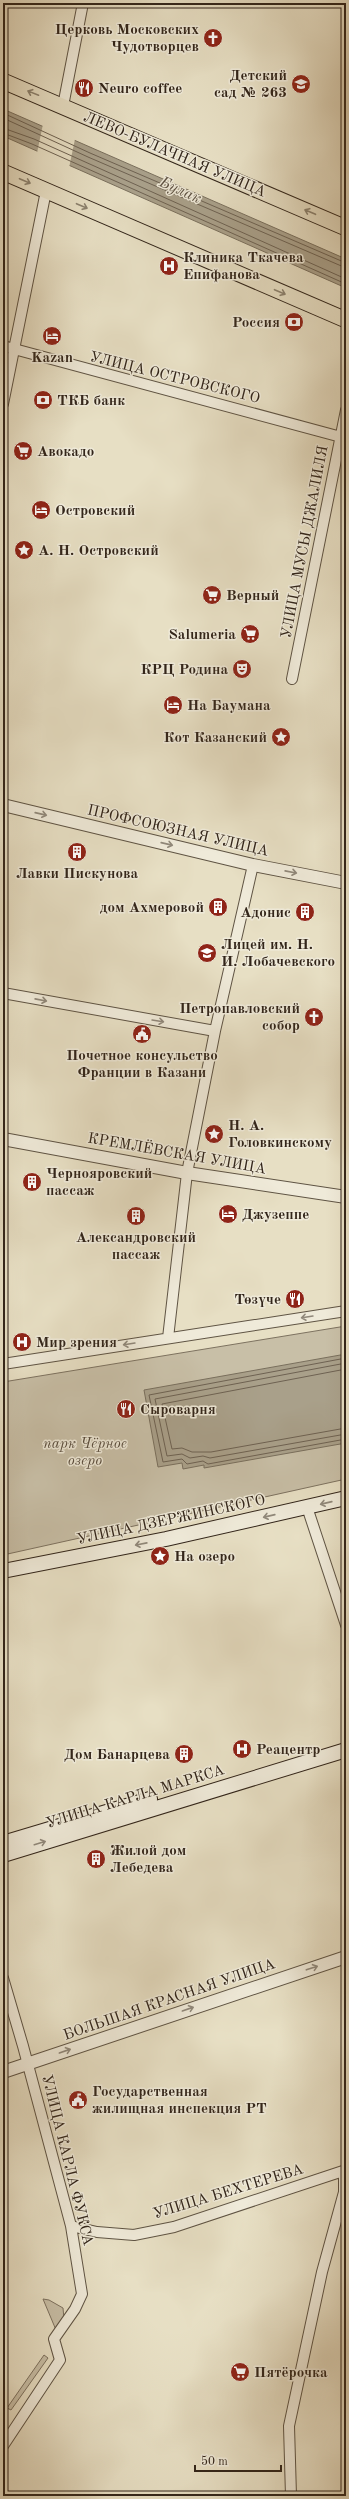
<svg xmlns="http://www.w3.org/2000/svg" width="349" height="2499" viewBox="0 0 349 2499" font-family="'Old Standard TT',serif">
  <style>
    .green { fill: #c8bfa7; stroke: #7d7260 }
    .water { fill: #a9a08a; stroke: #796f5d }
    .pier { fill: #e7dfc4 }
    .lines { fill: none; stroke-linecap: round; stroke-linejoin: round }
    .shore { stroke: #6e6252; stroke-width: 1 }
    .minor-casing { stroke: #5f5444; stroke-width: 12 }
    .tertiary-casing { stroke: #5f5444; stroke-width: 14 }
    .secondary-casing { stroke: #32251a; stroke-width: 16 }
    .primary-casing { stroke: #32251a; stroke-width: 17 }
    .minor { stroke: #efead9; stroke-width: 10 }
    .tertiary { stroke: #efead9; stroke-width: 12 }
    .secondary { stroke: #efead9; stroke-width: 14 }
    .primary { stroke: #e7dfc4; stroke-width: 15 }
    .oneway { stroke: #8c826f }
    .oneway2 { stroke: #90887a }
    .labels { text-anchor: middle; stroke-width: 3; stroke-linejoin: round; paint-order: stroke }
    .poi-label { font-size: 15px; font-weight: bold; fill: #32251a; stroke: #efead9; text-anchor: start }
    .street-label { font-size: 15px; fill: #32251a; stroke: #efead9 }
    .park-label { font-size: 15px; font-style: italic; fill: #584c3d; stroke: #efead9 }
    .water-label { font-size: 16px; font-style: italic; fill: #5c5041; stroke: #efead9 }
  </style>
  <rect width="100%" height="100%" fill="#e7dfc4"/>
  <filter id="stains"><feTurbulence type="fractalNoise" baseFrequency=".005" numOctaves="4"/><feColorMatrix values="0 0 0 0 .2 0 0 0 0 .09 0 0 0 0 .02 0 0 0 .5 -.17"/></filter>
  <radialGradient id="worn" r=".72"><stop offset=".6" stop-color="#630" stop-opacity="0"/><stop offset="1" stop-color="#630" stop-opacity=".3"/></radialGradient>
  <!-- green -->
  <path class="green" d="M346,1326V1479L3,1555V1382Z
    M43,2299L49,2300L63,2308L64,2319L56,2330Z
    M44,2355L48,2358L11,2410L7,2408Z"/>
  <!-- water -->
  <path class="water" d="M3,109L346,259V288L3,136Z
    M346,1354V1443L204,1468V1465L183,1469L182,1463L158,1467L144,1390Z"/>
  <!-- pier -->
  <path class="pier" d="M43,124L75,139L69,168L37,153Z"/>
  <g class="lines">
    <!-- shore -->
    <path class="shore" d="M3,113L90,153L346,263
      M3,118L88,157L346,268
      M3,128L34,139L346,279
      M3,133L32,144L346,284
      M346,1358L149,1395L163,1462L182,1459L187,1464L203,1461L208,1464L346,1439
      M346,1363L155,1399L167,1456L182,1454L190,1458L203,1456L210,1458L346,1434
      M346,1369L162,1404L172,1449L182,1448L192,1452H211L346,1428"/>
    <defs>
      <path id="minor" d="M63,106L83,3
        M3,346L341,437
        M3,404L46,191
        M292,679L346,410
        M3,993L215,1031
        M168,1338L187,1173L215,1031L253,865
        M3,1364L346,1311
        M307,1507L346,1625
        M3,1978L23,2046L71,2226L82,2294L75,2309L54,2339L60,2360L3,2446
        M71,2226L97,2232L134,2235L174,2227L346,2170
        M291,2496L289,2426L322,2272L344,2192V2171"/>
      <path id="tertiary" d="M3,805L253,865L346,883
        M3,1139L187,1173L346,1197
        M3,2072L346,1957"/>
      <path id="secondary" d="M3,1571L166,1539L346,1498
        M3,1843L150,1799
        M3,1855L346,1750"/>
      <path id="primary" d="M3,81L346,228
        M3,172L346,320"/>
    </defs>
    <!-- minor casing -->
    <use href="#minor" class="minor-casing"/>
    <!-- tertiary casing -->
    <use href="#tertiary" class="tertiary-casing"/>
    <!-- secondary casing -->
    <use href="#secondary" class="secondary-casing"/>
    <!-- primary casing -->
    <use href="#primary" class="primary-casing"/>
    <!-- minor -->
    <use href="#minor" class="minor"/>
    <!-- tertiary -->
    <use href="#tertiary" class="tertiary"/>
    <!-- secondary -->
    <use href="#secondary" class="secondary"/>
    <!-- primary -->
    <use href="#primary" class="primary"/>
  </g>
  <!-- one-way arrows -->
  <defs><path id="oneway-shaft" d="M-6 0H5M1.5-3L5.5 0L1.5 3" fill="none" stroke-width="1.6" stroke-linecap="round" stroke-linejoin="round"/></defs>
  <g class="oneway">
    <use href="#oneway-shaft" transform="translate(33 93) rotate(-158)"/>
    <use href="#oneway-shaft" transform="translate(25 181) rotate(23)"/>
    <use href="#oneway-shaft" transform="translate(82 206) rotate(23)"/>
    <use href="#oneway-shaft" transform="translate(310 212) rotate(-157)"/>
    <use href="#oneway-shaft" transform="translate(280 292) rotate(23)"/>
  </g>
  <g class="oneway2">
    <use href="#oneway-shaft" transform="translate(41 814) rotate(13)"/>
    <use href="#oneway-shaft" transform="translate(167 844) rotate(13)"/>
    <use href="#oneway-shaft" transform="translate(291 872) rotate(11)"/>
    <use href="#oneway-shaft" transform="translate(41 1000) rotate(11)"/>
    <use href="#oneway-shaft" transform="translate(158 1021) rotate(9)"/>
    <use href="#oneway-shaft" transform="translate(307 1317) rotate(171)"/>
    <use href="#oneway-shaft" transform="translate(129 1344) rotate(171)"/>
    <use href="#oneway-shaft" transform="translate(326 1503) rotate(167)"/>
    <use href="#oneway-shaft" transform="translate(269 1516) rotate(167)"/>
    <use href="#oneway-shaft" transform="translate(141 1544) rotate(169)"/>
    <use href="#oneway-shaft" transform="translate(40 1843) rotate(-17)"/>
    <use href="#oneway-shaft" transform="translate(312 1968) rotate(-18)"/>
    <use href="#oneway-shaft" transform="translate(188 2009) rotate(-19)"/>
    <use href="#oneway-shaft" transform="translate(65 2051) rotate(-19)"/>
  </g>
  <!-- icons -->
  <defs>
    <symbol id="church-disc" viewBox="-11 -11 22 22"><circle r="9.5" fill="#8f2418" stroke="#efead9"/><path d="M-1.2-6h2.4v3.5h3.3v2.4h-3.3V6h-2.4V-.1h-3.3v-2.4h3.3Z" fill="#fff"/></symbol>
    <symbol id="school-disc" viewBox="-11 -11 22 22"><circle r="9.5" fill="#8f2418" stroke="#efead9"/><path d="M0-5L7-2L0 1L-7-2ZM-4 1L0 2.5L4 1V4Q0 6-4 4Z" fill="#fff"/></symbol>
    <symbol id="restaurant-disc" viewBox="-11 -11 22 22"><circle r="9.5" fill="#8f2418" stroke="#efead9"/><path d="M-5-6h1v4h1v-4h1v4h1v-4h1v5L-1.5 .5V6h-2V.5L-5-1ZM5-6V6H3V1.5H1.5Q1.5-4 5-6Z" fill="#fff"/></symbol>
    <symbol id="hospital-disc" viewBox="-11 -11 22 22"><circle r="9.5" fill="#8f2418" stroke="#efead9"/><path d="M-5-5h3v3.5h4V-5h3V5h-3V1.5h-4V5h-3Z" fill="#fff"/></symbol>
    <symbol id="bank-disc" viewBox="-11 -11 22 22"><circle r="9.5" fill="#8f2418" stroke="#efead9"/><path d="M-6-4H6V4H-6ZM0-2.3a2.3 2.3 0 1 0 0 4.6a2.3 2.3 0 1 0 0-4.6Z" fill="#fff"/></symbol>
    <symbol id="hotel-disc" viewBox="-11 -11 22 22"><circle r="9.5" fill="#8f2418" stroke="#efead9"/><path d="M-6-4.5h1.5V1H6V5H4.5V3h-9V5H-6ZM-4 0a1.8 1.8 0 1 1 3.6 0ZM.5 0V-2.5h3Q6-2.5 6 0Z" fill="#fff"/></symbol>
    <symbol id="supermarket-disc" viewBox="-11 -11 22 22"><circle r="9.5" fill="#8f2418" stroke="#efead9"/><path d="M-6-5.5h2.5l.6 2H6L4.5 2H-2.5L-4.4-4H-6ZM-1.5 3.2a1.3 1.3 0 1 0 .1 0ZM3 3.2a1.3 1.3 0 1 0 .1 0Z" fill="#fff"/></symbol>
    <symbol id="sight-disc" viewBox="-11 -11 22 22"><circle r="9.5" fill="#8f2418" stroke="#efead9"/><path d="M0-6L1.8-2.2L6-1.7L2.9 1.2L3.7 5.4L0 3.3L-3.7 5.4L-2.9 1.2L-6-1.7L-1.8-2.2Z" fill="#fff"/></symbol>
    <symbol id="theatre-disc" viewBox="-11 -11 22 22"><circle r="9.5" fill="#8f2418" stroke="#efead9"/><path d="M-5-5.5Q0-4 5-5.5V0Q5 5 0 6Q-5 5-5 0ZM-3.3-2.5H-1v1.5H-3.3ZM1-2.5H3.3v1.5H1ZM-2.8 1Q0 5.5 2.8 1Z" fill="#fff"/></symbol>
    <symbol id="building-disc" viewBox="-11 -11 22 22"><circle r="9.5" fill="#8f2418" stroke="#efead9"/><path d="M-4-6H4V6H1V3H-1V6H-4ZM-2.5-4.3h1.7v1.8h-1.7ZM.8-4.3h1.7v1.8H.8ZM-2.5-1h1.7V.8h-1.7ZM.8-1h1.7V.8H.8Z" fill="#fff"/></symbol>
    <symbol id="civic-disc" viewBox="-11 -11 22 22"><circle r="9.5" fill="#8f2418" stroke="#efead9"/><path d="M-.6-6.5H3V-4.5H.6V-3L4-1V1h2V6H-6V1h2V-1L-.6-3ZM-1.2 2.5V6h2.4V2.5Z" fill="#fff"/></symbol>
  </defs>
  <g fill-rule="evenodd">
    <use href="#church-disc" x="202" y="27" width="22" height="22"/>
    <use href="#school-disc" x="290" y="73" width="22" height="22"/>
    <use href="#restaurant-disc" x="73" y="77" width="22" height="22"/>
    <use href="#hospital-disc" x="158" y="255" width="22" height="22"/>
    <use href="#bank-disc" x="283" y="311" width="22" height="22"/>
    <use href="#hotel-disc" x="41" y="325" width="22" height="22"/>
    <use href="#bank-disc" x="32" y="389" width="22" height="22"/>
    <use href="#supermarket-disc" x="12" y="440" width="22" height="22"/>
    <use href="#hotel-disc" x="30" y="499" width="22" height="22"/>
    <use href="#sight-disc" x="13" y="539" width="22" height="22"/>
    <use href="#supermarket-disc" x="201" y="584" width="22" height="22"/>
    <use href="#supermarket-disc" x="239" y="623" width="22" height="22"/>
    <use href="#theatre-disc" x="231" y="658" width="22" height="22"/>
    <use href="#hotel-disc" x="162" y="694" width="22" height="22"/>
    <use href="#sight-disc" x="270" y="726" width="22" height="22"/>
    <use href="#building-disc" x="66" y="841" width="22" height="22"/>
    <use href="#building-disc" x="207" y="896" width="22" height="22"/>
    <use href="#building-disc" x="294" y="901" width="22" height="22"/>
    <use href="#school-disc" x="196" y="942" width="22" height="22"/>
    <use href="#church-disc" x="303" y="1006" width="22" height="22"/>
    <use href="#civic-disc" x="131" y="1023" width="22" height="22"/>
    <use href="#sight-disc" x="203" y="1123" width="22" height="22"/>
    <use href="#building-disc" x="21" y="1171" width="22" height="22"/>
    <use href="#hotel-disc" x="217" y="1203" width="22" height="22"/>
    <use href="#building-disc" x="125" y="1205" width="22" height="22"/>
    <use href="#restaurant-disc" x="284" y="1288" width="22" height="22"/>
    <use href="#hospital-disc" x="11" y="1331" width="22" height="22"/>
    <use href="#restaurant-disc" x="115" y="1398" width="22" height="22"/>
    <use href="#sight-disc" x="149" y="1545" width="22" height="22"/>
    <use href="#hospital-disc" x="231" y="1738" width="22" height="22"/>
    <use href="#building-disc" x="173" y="1743" width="22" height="22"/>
    <use href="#building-disc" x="85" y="1848" width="22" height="22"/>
    <use href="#civic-disc" x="67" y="2089" width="22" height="22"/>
    <use href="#supermarket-disc" x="229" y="2361" width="22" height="22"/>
  </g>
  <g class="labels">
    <!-- poi labels -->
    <g class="poi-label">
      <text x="199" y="34" text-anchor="end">Церковь Московских<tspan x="199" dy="17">Чудотворцев</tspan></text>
      <text x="287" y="80" text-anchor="end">Детский<tspan x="287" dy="17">сад № 263</tspan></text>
      <text x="98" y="93">Neuro coffee</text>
      <text x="183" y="262">Клиника Ткачева<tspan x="183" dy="17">Епифанова</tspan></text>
      <text x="280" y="327" text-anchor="end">Россия</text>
      <text x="52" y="362" text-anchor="middle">Kazan</text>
      <text x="57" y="405">ТКБ банк</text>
      <text x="37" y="456">Авокадо</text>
      <text x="55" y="515">Островский</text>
      <text x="38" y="555">А. Н. Островский</text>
      <text x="226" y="600">Верный</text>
      <text x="236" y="639" text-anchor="end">Salumeria</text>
      <text x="228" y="674" text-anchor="end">КРЦ Родина</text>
      <text x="187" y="710">На Баумана</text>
      <text x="267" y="742" text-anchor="end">Кот Казанский</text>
      <text x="77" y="878" text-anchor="middle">Лавки Пискунова</text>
      <text x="204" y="912" text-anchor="end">дом Ахмеровой</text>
      <text x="291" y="917" text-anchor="end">Адонис</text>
      <text x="221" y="949">Лицей им. Н.<tspan x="221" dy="17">И. Лобачевского</tspan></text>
      <text x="300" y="1013" text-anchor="end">Петропавловский<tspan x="300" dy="17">собор</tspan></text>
      <text x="142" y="1060" text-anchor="middle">Почетное консульство<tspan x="142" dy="17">Франции в Казани</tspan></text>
      <text x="228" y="1130">Н. А.<tspan x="228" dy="17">Головкинскому</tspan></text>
      <text x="46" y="1178">Чернояровский<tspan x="46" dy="17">пассаж</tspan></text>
      <text x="242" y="1219">Джузеппе</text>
      <text x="136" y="1242" text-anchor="middle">Александровский<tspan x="136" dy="17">пассаж</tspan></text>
      <text x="281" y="1304" text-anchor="end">Төзүче</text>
      <text x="36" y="1347">Мир зрения</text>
      <text x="140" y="1414">Сыроварня</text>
      <text x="174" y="1561">На озеро</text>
      <text x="256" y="1754">Реацентр</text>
      <text x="170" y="1759" text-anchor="end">Дом Банарцева</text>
      <text x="110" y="1855">Жилой дом<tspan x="110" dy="17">Лебедева</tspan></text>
      <text x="92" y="2096">Государственная<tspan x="92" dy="17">жилищная инспекция РТ</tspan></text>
      <text x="254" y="2377">Пятёрочка</text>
    </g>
    <!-- street labels -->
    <g class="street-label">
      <text transform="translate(175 154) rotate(23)" y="5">ЛЕВО-БУЛАЧНАЯ УЛИЦА</text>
      <text transform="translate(175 377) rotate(14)" y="5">УЛИЦА ОСТРОВСКОГО</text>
      <text transform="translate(304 542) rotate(-79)" y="5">УЛИЦА МУСЫ ДЖАЛИЛЯ</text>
      <text transform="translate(178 830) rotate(13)" y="5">ПРОФСОЮЗНАЯ УЛИЦА</text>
      <text transform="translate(177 1153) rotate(10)" y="5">КРЕМЛЁВСКАЯ УЛИЦА</text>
      <text transform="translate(171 1519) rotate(-12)" y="5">УЛИЦА ДЗЕРЖИНСКОГО</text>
      <text transform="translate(135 1796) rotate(-17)" y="5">УЛИЦА КАРЛА МАРКСА</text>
      <text transform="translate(169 1999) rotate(-19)" y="5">БОЛЬШАЯ КРАСНАЯ УЛИЦА</text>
      <text transform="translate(68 2160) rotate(76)" y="5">УЛИЦА КАРЛА ФУКСА</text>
      <text transform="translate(228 2191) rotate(-17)" y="5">УЛИЦА БЕХТЕРЕВА</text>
    </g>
    <!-- park labels -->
    <g class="park-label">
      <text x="85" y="1448">парк Чёрное<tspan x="85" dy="17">озеро</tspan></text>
    </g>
    <!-- water labels -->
    <g class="water-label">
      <text transform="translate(181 189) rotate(24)" y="6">Булак</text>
    </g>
  </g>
  <!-- margin -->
  <rect width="349" height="2499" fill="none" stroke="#e7dfc4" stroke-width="16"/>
  <rect x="4" y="4" width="341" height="2491" fill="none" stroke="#32251a" stroke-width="2"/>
  <rect x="8" y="8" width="333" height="2483" fill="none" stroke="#32251a"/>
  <!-- scale -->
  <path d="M195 2465v6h86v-6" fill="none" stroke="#32251a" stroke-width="2"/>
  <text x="201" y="2465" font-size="12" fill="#32251a" stroke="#efead9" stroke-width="3" paint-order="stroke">50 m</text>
  <rect width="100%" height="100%" filter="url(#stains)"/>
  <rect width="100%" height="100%" fill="url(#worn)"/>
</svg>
